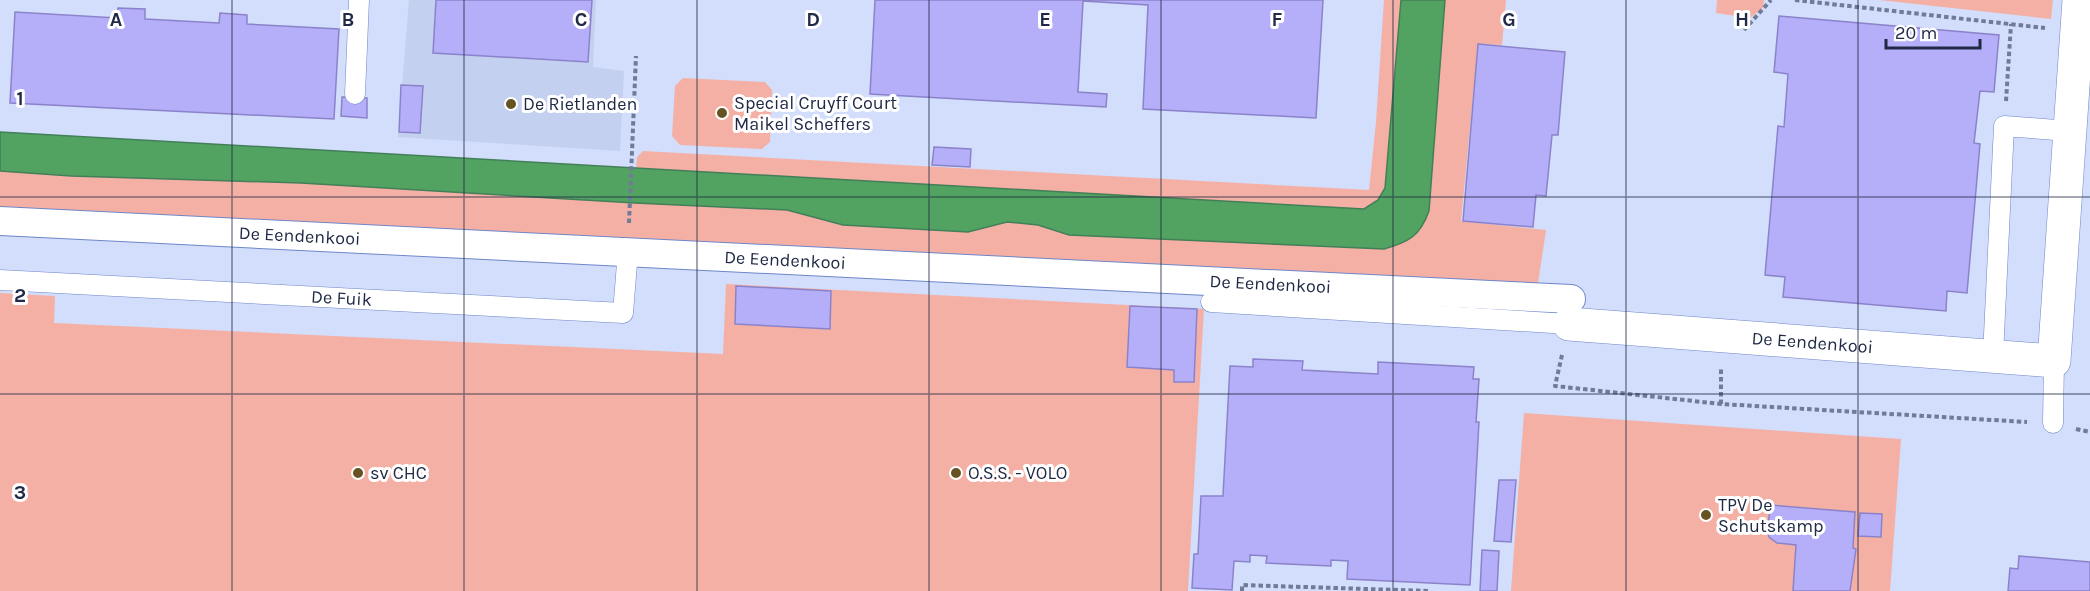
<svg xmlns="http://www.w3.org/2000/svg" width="2090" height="591" viewBox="0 0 2090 591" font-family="Karla,sans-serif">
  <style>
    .built { fill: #c3d0f0 }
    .green { fill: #f5b0a6 }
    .water { fill: #52a361; stroke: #437f59; stroke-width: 1.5 }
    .building { fill: #b5aef8; stroke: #8b83ca; stroke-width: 1.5 }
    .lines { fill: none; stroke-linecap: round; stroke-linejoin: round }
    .service-casing { stroke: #6e86c9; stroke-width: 21 }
    .pedestrian-casing { stroke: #6e86c9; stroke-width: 30 }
    .minor-casing { stroke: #6e86c9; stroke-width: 34 }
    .path { stroke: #707b98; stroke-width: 4; stroke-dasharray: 4.5 3; stroke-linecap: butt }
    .service { stroke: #fff; stroke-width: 20 }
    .pedestrian { stroke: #fff; stroke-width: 28 }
    .minor { stroke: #fff; stroke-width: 33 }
    .grid { fill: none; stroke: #202a46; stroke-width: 1.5; stroke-opacity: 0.55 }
    .poi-dot { fill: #675322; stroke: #fff; stroke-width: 2 }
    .labels { text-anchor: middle; stroke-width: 6; stroke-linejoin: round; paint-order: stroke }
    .poi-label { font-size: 18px; fill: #202a46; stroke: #fff; text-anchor: start }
    .street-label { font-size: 18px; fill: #202a46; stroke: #fff }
    .grid-label { font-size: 20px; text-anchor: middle; font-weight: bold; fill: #202a46; stroke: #fff; stroke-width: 6; stroke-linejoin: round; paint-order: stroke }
  </style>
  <rect width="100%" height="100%" fill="#d2defb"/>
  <!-- built -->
  <path class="built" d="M409,0H596L593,67L624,71L620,151L398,137Z"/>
  <!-- green -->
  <path class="green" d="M1384,0H1401L1385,188L1378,200L1364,209L636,168L637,157L643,151L1369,190L1376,122Z
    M1445,0H1506L1502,45L1478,44L1461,221L1546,230L1537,290L0,212V171L71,176L301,183L635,203L787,210L843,225L968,232L1007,222L1038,225L1069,235L1429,211Z
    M1717,0H1764L1763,8L1750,18L1716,13Z
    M1879,0H2053L2051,19Z
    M683,78L765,82L772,90L770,142L762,149L680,145L672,136L675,86Z
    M726,284L1204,309L1188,591H0V293L55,296L54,323L723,354Z
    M1524,413L1901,439L1890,591H1511Z"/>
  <!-- water -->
  <path class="water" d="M1401,0H1445L1429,211C1420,236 1409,242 1384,249L1069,235L1038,225L1007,222L968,232L843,225L787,210L635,203L301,183L71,176L0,171V132L1364,209L1378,200L1385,188Z"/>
  <!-- building -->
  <path class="building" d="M436,0H592L588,62L433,53Z
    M875,0H1323L1316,118L1143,109L1148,5L1083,1L1078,92L1107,94L1106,107L870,94Z
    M118,8L145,9V19L219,23L220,13L247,15V24L339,29L334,119L10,103L15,12L117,18Z
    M1779,16L1999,35L1994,92L1980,91L1974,143L1980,144L1967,293L1947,291L1946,311L1783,297L1785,277L1765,275L1778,126L1784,127L1788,74L1774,72Z
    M1478,44L1565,52L1558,135H1552L1546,196L1536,195L1533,227L1463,221Z
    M401,85L423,86L420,133L399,132Z
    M342,97L367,98V118L341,116Z
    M934,147L971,149L970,167L932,165Z
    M736,286L831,291L830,329L735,324Z
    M1130,306L1197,309L1194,382H1174V370L1127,367Z
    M1253,359L1303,361L1302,370L1378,374V362L1474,367L1473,379H1479L1476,422H1479L1470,585L1347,579L1348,561L1331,560V566L1266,563L1267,556L1250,555V562L1234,561L1232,590L1192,588L1194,554H1198L1201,496H1223L1230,366L1253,367Z
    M1499,480H1516L1511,542L1494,541Z
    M1770,505L1855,512L1853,548L1856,549L1850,591H1793L1796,545L1777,543L1769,537L1768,531Z
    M1860,513L1882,514L1881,537L1858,536Z
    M1482,550L1499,551L1497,591H1480Z
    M2019,556L2090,562V591H2008L2010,568L2018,569Z"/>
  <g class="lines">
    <defs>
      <g id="service">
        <path d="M355,94L359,0"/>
        <path id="s1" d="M0,280L623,313L628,251"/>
        <path d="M1211,302L1569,324"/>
        <path d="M1993,356L2004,126L2069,131"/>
        <path d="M2053,423L2054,361"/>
      </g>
      <g id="pedestrian">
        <path id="s2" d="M0,221L1571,299"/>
      </g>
      <g id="minor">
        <path id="s3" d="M1569,324L2054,361L2079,0"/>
      </g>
    </defs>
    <!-- service casing -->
    <use href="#service" class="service-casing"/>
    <!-- pedestrian casing -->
    <use href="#pedestrian" class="pedestrian-casing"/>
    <!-- minor casing -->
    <use href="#minor" class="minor-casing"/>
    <!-- path -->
    <path class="path" d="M1795,0L2045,28
      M1744,30L1771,0
      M2006,101L2011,24
      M629,223L636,56
      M1562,355L1555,386L1721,404L2027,422
      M1721,404V367
      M2076,429L2090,432
      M1242,591V585L1429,591"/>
    <!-- service -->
    <use href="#service" class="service"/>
    <!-- pedestrian -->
    <use href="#pedestrian" class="pedestrian"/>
    <!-- minor -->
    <use href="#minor" class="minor"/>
  </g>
  <!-- grid -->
  <path class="grid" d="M232,0V591M464,0V591M697,0V591M929,0V591M1161,0V591M1393,0V591M1626,0V591M1858,0V591M0,197H2090M0,394H2090"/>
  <!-- markers -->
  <g class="poi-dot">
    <circle cx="511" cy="104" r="6"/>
    <circle cx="722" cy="113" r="6"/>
    <circle cx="358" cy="473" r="6"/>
    <circle cx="956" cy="473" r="6"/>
    <circle cx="1706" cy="515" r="6"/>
  </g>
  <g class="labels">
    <!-- poi labels -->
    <g class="poi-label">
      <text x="734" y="109">Special Cruyff Court<tspan x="734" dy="21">Maikel Scheffers</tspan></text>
      <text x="523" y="110">De Rietlanden</text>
      <text x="370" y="479">sv CHC</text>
      <text x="968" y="479">O.S.S. - VOLO</text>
      <text x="1718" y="511">TPV De<tspan x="1718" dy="21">Schutskamp</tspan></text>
    </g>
    <!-- street labels -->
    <g class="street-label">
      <text dy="6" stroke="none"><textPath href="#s2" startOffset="300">De Eendenkooi</textPath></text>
      <text dy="6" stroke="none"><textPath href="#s2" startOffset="786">De Eendenkooi</textPath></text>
      <text dy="6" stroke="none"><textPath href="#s2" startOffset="1272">De Eendenkooi</textPath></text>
      <text dy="6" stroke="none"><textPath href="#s1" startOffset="342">De Fuik</textPath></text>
      <text dy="6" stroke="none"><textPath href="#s3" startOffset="244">De Eendenkooi</textPath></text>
    </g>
  </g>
  <g class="grid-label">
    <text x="116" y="26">A</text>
    <text x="348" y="26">B</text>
    <text x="581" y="26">C</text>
    <text x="813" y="26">D</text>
    <text x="1045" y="26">E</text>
    <text x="1277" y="26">F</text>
    <text x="1509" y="26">G</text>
    <text x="1742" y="26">H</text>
    <text x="20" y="105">1</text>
    <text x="20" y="302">2</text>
    <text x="20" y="499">3</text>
  </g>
  <!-- scale -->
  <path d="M1886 39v9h94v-9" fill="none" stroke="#202a46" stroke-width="3"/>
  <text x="1895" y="39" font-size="18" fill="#202a46" stroke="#ffffff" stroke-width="4.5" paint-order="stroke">20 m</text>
</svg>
